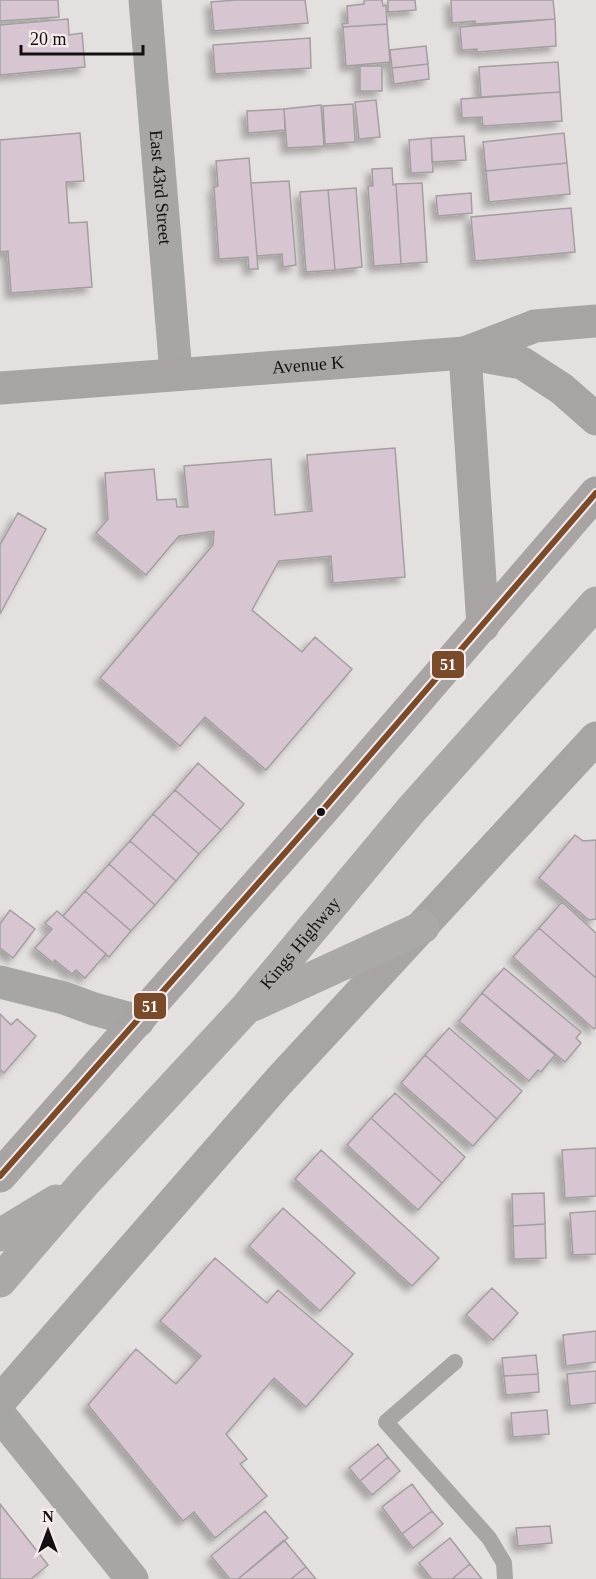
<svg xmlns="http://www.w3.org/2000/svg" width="596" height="1579" viewBox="0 0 596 1579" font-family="'Times New Roman',serif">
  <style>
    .building { fill: #d7c6d1; stroke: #a39fa0; stroke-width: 1.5; filter: url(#shadow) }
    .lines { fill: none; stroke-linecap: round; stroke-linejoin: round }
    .lane { stroke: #a8a5a5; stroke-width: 16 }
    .street { stroke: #a8a5a5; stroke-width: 33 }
    .secondary { stroke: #a8a4a4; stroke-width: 33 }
    .primary { stroke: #aba9a8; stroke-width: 33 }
    .bus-1-casing { stroke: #f5eaec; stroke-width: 10 }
    .bus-1 { stroke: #7a4b2a; stroke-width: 6 }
    .bus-dot { fill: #141011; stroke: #f5eaec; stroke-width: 2 }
    .labels { text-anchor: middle; stroke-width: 5; stroke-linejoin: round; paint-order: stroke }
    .street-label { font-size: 18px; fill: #141011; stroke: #f5eaec }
    .line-badge { stroke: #f5eaec; stroke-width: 2 }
    .badge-label { font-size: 16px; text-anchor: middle; font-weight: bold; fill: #fff }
  </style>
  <defs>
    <filter id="shadow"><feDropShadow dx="-5.5" dy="5.5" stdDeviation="3" flood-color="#0004"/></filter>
  </defs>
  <rect width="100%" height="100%" fill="#e5e0e0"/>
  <!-- building -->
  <path class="building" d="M0,0H58L59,17L0,21Z
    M237,0H305L308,23L214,31L211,2Z
    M364,0H382L383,6L386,5L387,24L343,27L342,24L348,23L347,6L364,4Z
    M388,0H415L416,10L388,12Z
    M451,0H553L555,19L475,24V21L452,23Z
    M68,19L69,35L82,33L85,67L0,75V25Z
    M555,19L556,46L477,52V49L462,50L460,27Z
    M387,24L390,62L346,66L343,27Z
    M310,38L311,68L215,74L213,45Z
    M426,46L428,64L392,68L390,50Z
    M558,62L560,92L481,97L479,67Z
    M428,64L429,79L394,84L392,68Z
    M360,66H382V91H360Z
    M560,92L562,121L483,126L482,117L462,118L461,99Z
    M376,100L380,137L359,139L355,102Z
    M353,104L355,142L325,144L323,106Z
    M321,105L324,146L287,148L284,109Z
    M284,109L285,130L248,133L247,111Z
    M80,133L84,181L66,182L69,223L87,222L92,287L11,293L8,251L0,252V140Z
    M564,133L567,163L486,171L483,142Z
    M464,136L466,160L432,162L431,138Z
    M431,138L433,172L411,173L409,140Z
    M249,158L258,269H249L248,257L219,259L214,187L218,186L216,161Z
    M567,163L570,194L489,202L486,171Z
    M392,168L393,185L396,184L401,264L374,266L368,186H373L372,169Z
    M289,181L296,265L283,267L282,254L257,256L251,183Z
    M422,183L427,262L401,264L396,184Z
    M356,188L362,267L335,270L328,190Z
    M328,190L335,270L306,272L300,192Z
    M471,193L472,213L438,216L436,196Z
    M571,208L575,252L475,261L471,217Z
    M395,448L405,577L333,583L331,556L279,561L252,610L302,652L315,637L352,669L266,770L205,717L180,746L100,678L213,545L214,531L179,536L146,575L96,533L108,519L105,473L154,469L157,500L176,499L177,507H188L184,466L271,459L275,515L312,511L307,455Z
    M18,513L46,529L0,614V545Z
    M198,763L244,804L221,830L175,790Z
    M175,790L221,830L199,854L153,814Z
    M153,814L199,854L176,881L130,841Z
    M575,835L583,841L596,840V919L589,920L539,878Z
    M130,841L176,881L155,905L109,864Z
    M109,864L155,905L131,931L85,891Z
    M85,891L131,931L109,957L63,916Z
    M562,902L596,933V978L539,928Z
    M10,910L35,929L13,958L0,948V924Z
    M57,911L106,954L85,978L76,970L72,974L55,960L53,963L35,948L52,929L45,923Z
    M539,928L596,978V1027L594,1029L513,957Z
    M504,968L581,1032L576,1038L581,1043L565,1062L482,993Z
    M482,993L555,1055L541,1072L538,1070L529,1081L459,1021Z
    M0,1014L11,1025L17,1019L36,1036L4,1073L0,1069Z
    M449,1028L522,1091L497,1119L425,1055Z
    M425,1055L497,1119L473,1146L401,1083Z
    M395,1093L465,1157L442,1183L371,1118Z
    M371,1118L442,1183L418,1210L347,1145Z
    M596,1148V1196L565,1198L562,1150Z
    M321,1150L439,1258L412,1286L295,1179Z
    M544,1193L545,1224L513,1226L512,1194Z
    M283,1208L355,1273L320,1311L249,1246Z
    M596,1211V1254L573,1255L570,1213Z
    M545,1224L546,1258L514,1259L513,1226Z
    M215,1258L267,1303L278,1290L353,1354L306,1407L274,1378L226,1434L247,1459L240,1464L267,1496L215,1538L194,1512L183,1521L88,1405L136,1349L176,1384L201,1356L160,1321Z
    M492,1288L518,1313L493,1340L466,1315Z
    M596,1331V1362L566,1366L563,1335Z
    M536,1355L538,1374L504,1376L502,1358Z
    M596,1371V1403L570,1406L567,1374Z
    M538,1374L539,1392L506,1395L504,1376Z
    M547,1410L549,1434L513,1437L511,1413Z
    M378,1444L388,1457L360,1481L349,1468Z
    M388,1457L400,1471L372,1495L360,1481Z
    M412,1484L432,1511L402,1534L382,1507Z
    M0,1504L48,1565L31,1579H0Z
    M265,1511L288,1538L238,1579H230L211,1556Z
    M432,1511L443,1524L413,1548L402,1534Z
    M550,1526L552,1543L518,1546L516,1528Z
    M450,1538L470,1564L452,1579H432L419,1563Z
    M284,1540L306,1567L291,1579H238Z
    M470,1564L482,1579H452Z
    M306,1567L316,1579H291Z"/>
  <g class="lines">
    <!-- lane -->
    <path class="lane" d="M455,1362L386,1422L489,1538L504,1563L505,1579"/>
    <!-- street -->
    <g class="street">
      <path id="s1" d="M145,0L176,373"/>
      <path d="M0,982L64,998L94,1009L138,1021"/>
      <path d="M0,1415L132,1579"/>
    </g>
    <!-- secondary -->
    <g class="secondary">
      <path d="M465,353L483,626"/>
      <path d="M465,353L535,326L596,321"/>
      <path id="s2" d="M0,388L465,353L522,363L562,389L596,419"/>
      <path d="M0,1176L321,812L596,493"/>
      <path d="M0,1401L279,1081L596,738"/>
    </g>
    <!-- primary -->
    <g class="primary">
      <path d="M253,1005L423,927"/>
      <path d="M0,1235L56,1201"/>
      <path id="s3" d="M0,1281L85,1182L246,1008L411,810L596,603"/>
    </g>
    <defs>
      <path id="bus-1" d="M0,1176L321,812L596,493"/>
    </defs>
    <!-- bus-1 casing -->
    <use href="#bus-1" class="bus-1-casing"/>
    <!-- bus-1 -->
    <use href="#bus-1" class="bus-1"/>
  </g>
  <!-- markers -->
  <circle class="bus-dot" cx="321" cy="812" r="5"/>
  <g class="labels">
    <!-- street labels -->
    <g class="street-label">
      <text dy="6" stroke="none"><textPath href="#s1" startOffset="188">East 43rd Street</textPath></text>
      <text dy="6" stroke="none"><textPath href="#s2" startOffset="309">Avenue K</textPath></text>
      <text dy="6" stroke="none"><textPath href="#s3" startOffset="452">Kings Highway</textPath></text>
    </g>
  </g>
  <g class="line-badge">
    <rect x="431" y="650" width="34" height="29" rx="6" fill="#7a4b2a"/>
    <rect x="133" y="992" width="34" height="28" rx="6" fill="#7a4b2a"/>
  </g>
  <g class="badge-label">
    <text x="448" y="670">51</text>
    <text x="150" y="1012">51</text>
  </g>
  <!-- north arrow -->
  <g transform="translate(48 1531)" stroke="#f5eaec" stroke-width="4.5" paint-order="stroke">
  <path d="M0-4.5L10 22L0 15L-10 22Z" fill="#141011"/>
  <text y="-9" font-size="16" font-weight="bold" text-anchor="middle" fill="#141011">N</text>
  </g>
  <!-- scale -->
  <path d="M21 45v9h122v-9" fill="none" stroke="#141011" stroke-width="3"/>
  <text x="30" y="45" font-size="18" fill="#141011" stroke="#f5eaec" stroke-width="4.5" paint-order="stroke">20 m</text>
</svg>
